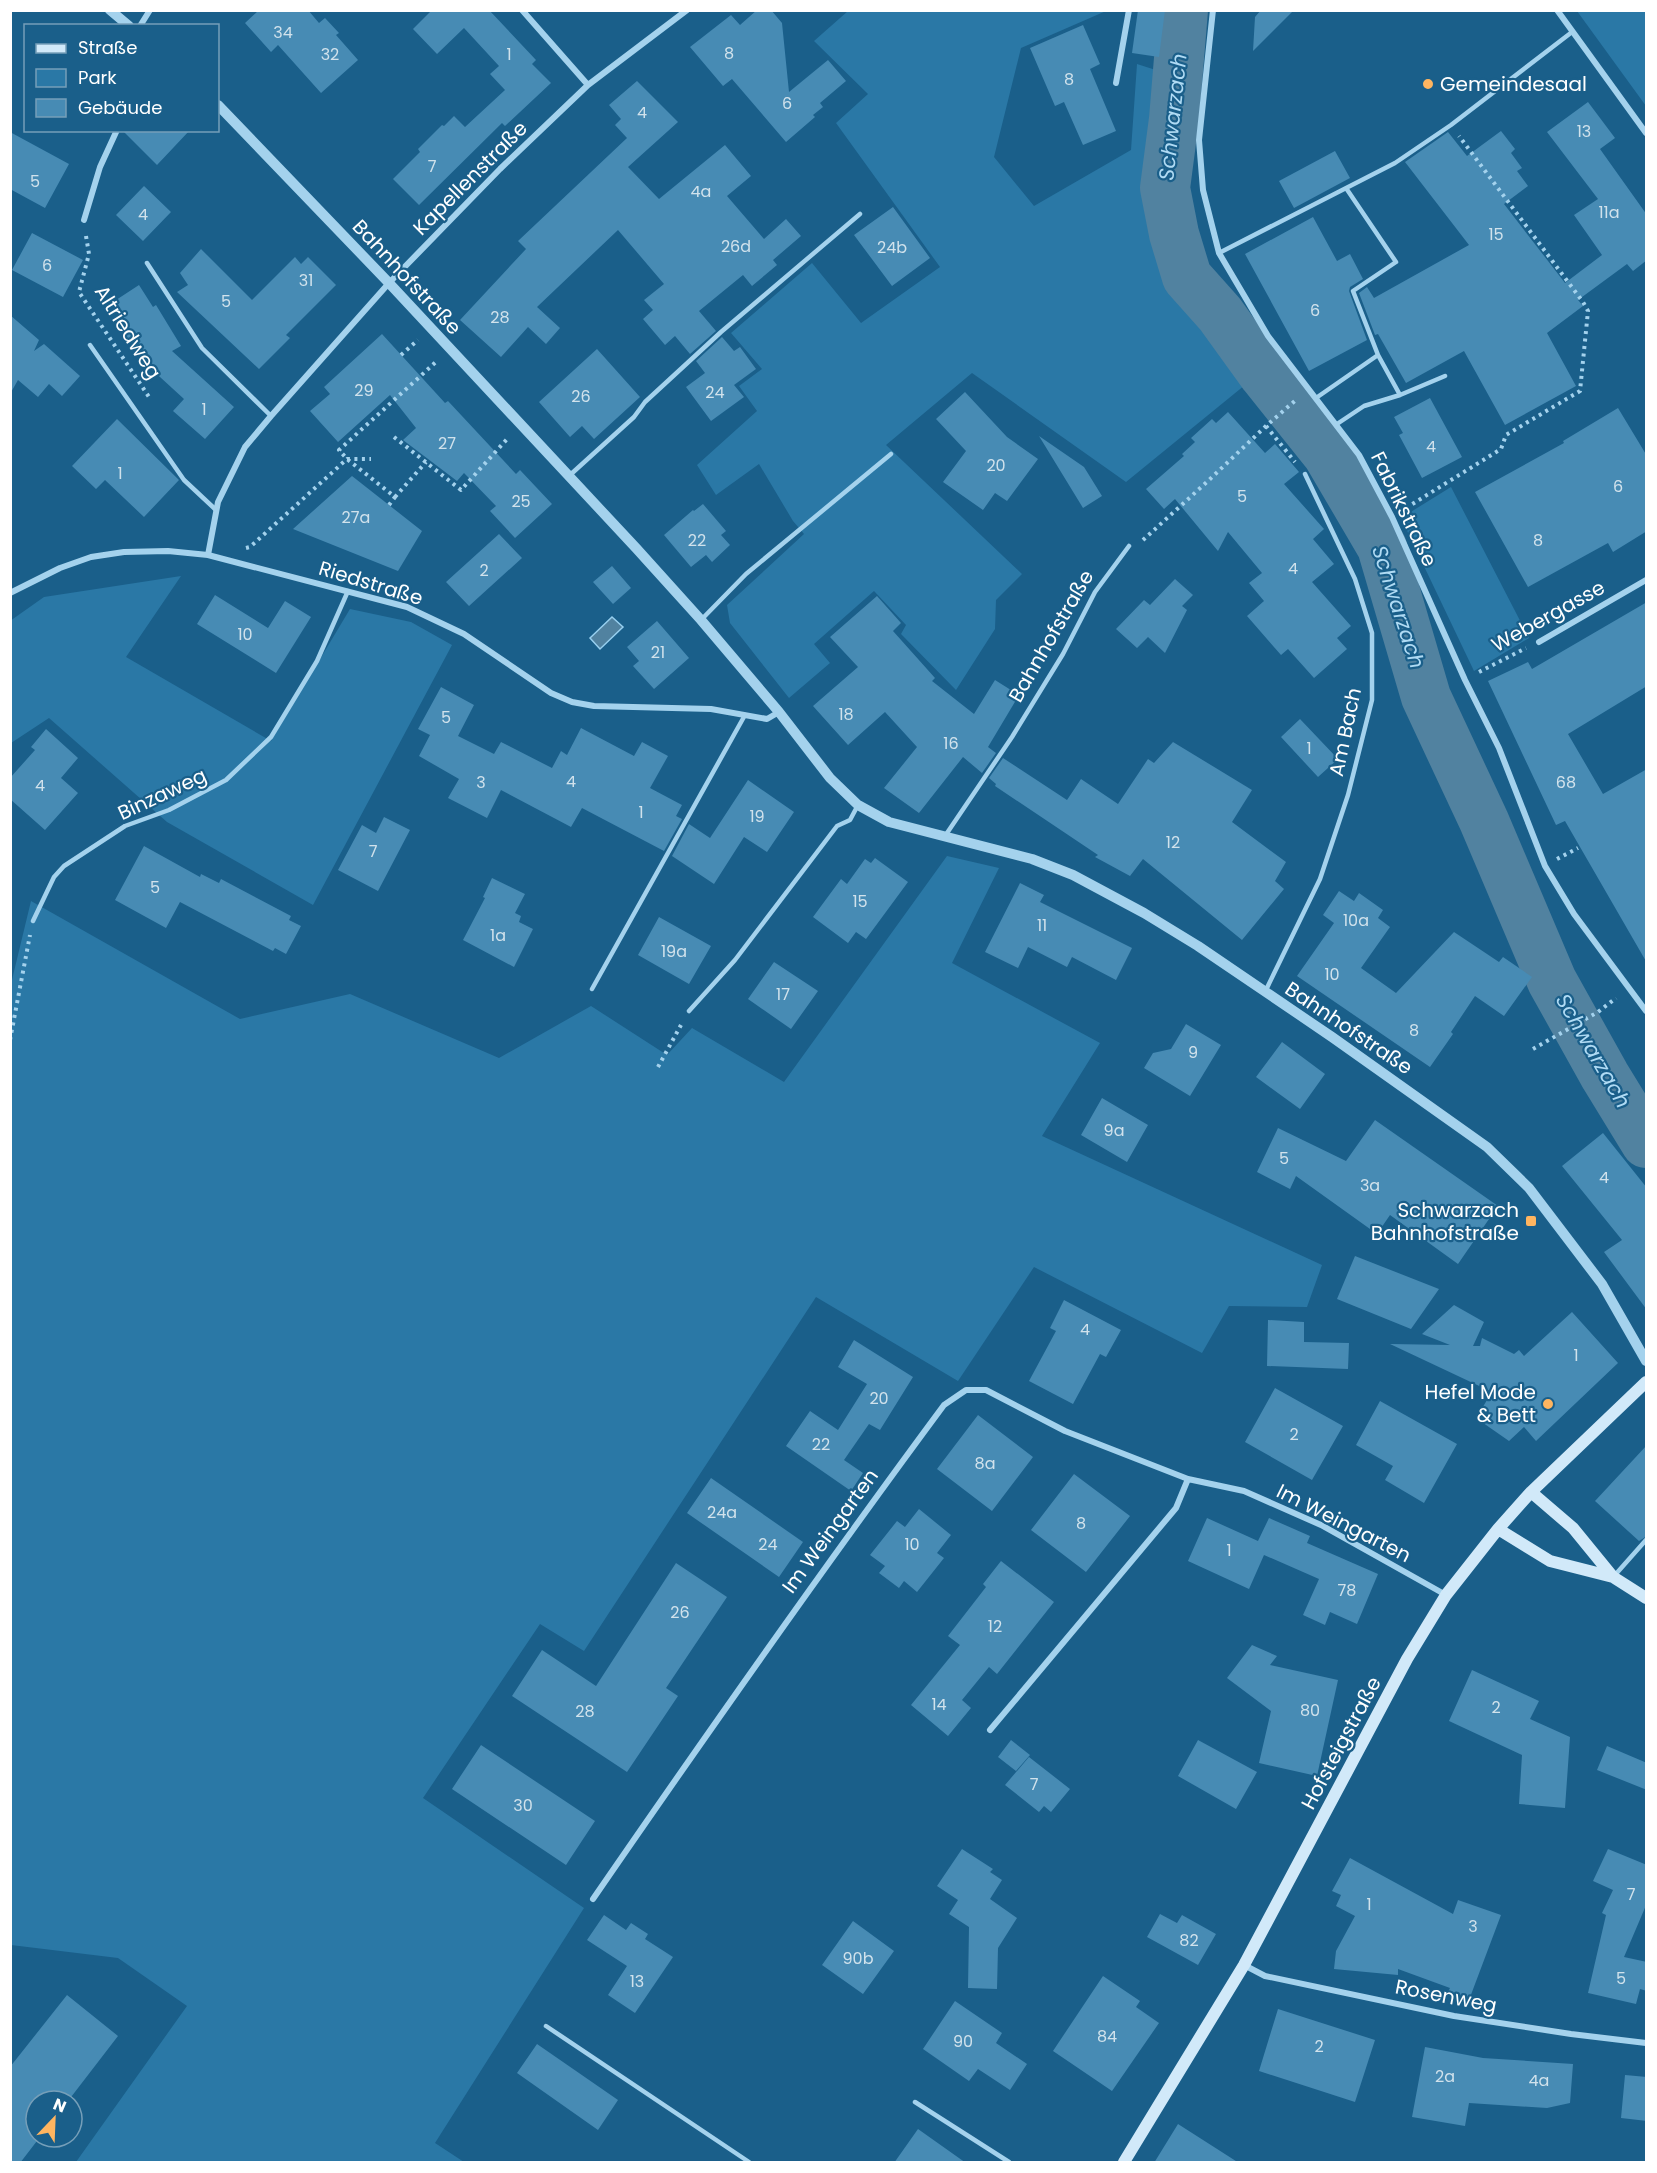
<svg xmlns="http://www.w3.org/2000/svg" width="1657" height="2173" viewBox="0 0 1657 2173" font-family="Poppins,sans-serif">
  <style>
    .green { fill: #2a78a6 }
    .water { fill: #5182a0; stroke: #97cfef; stroke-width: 1.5 }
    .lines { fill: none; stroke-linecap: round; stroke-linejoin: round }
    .river { stroke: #5182a0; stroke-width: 50 }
    .building { fill: #478bb4 }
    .path { stroke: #a4d2ed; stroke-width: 4; stroke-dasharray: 3 4.5; stroke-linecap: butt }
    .service { stroke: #a4d2ed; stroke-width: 4.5 }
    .minor { stroke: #a4d2ed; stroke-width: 6 }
    .tertiary { stroke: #a4d2ed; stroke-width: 10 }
    .secondary { stroke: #d1e9f9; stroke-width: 12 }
    .poi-dot { fill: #ffb560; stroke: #1a5f8a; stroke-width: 2 }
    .labels { text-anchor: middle; stroke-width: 4.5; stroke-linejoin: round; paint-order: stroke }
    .number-label { font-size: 16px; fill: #d1e2ec }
    .poi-label { font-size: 20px; fill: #fff; stroke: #1a5f8a; text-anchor: end }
    .street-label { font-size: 20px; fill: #fff; stroke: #1a5f8a }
    .water-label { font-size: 21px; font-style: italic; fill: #b0dbf4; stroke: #1a5f8a }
  </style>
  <rect width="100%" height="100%" fill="#1a5f8a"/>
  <!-- green -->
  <path class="green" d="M848,11H1106L1021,48L994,157L1034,206L1131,150L1137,64L1162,72L1146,170V191L1169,280L1245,385L1126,482L972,373L886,445L1022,574L996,600L995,629L956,690L901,634L906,625L874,591L814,644L830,663L789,698L730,623L727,605L804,534L793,521L759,464L716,495L697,465L757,411L739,386L762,369L731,333L812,263L861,323L940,267L836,123L868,94L814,41Z
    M1577,11H1646V106Z
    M1451,487L1529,638L1474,671L1401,518Z
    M181,576L126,657L271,741L350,609L411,622L452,645L313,905L167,822L49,718L11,743L10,621L44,597Z
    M947,856L999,868L952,963L1100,1043L1042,1136L1322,1265L1307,1307L1229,1306L1202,1353L1034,1267L958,1381L816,1297L584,1651L540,1624L423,1798L584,1908L435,2143L464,2162H76L187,2006L118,1958L11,1945L10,988L31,901L240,1019L350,994L499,1058L591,1006L667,1055L692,1028L784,1082Z"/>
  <!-- water -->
  <path class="water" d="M612,617L623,627L600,649L590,638Z"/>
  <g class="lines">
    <!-- river -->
    <path class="river" d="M1183,10L1174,119L1165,188L1174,234L1187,277L1220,314L1264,375L1328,455L1382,547L1426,697L1484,821L1552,981L1605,1076L1646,1143"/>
  </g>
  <!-- building -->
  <path class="building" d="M259,10H308L319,23L325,18L339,33L336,35L358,60L321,93L278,45L271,52L245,23Z
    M432,10H489L536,60L532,64L551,83L505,126L502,123L419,205L393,179L420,152L418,149L442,125L444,126L454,116L465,127L505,90L490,74L499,66L464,28L437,54L413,29Z
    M757,10H771L782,23L789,92L828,60L846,81L820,103L823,107L813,115L815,117L786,142L732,79L723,86L690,47L731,15L740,25Z
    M1138,10H1165L1159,57L1132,53Z
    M1261,10H1294L1253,51L1255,17Z
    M1083,25L1100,64L1090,69L1116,131L1083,145L1064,102L1055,106L1030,48Z
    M637,81L678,122L628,167L659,199L725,145L751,176L727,196L764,239L786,219L801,236L773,260L777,265L752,286L743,275L699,311L716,331L690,354L675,336L665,345L643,319L653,310L644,300L664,284L618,230L537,307L560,328L546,344L528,327L501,357L460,320L526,249L518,241L627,138L615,125L621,119L609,105Z
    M1588,102L1615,138L1600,149L1647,215V260L1633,271L1627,264L1578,300L1583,306L1547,333L1576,386L1505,425L1464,351L1406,383L1378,334L1375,335L1359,293L1367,287L1374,298L1469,245L1405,162L1448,132L1467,156L1501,131L1515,149L1511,153L1522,168L1517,171L1528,186L1504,204L1565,283L1602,255L1574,215L1598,199L1547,132Z
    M122,130H190L157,165Z
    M10,132L69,164L45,208L10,189Z
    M1335,151L1350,178L1294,208L1279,181Z
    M144,186L171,212L143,241L116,215Z
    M893,207L930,258L892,286L854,235Z
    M1313,217L1337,261L1350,254L1363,279L1350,287L1349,291L1367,340L1309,371L1245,254Z
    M32,233L83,260L63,297L12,270Z
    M201,249L252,300L295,257L301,264L308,257L336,285L286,335L290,338L259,369L177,292L188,285L180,273Z
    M139,285L153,307L156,305L181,346L172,351L234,407L205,439L173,411L184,399L148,366L146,368L121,328L127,324L113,302Z
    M10,315L39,340L34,351L44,344L80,376L62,396L49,384L38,397L18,380L10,394Z
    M382,334L445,403L448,401L516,474L520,470L552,504L515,538L490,511L496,506L464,473L457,481L403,440L416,428L390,395L338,442L310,411L330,394L324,387Z
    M722,337L734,351L740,347L756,369L734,385L744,397L711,421L686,387L705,373L696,361Z
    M597,349L640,397L594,439L582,426L570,437L539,402Z
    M965,392L1007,437L1038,459L1007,501L995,493L983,510L943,482L966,451L936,419Z
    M1430,398L1462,457L1422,478L1399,435L1403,433L1394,417Z
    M1618,408L1647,456V531L1613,552L1608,543L1528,587L1475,492L1564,443L1563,441Z
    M1228,412L1265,453L1275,444L1299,472L1284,484L1324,529L1313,539L1334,564L1312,582L1351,626L1337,638L1347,649L1314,678L1288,649L1281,655L1247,616L1264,601L1249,583L1262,573L1228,532L1218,551L1175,499L1164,509L1146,489L1184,456L1182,454L1195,442L1191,438L1212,419L1216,423Z
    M117,419L179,480L144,517L105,480L96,489L72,466Z
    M1039,436L1084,467L1102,496L1083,508Z
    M352,476L422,531L398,571L293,529Z
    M703,504L726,531L721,535L730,545L712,562L706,555L691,567L664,535L693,510L694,511Z
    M499,534L522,558L469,606L446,582Z
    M612,566L631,588L613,604L593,582Z
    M1175,579L1193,595L1182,606L1187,610L1165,653L1148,637L1137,648L1116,629L1144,600L1150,605Z
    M215,595L268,628L285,601L311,617L276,673L197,624Z
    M877,596L901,623L893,631L935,678L932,681L974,714L995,680L1019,695L988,747L996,753L982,773L963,757L919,813L884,788L917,747L885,712L848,745L813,706L858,667L830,637Z
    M1647,602V686L1568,734L1603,794L1647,769V963L1565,821L1556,825L1488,681L1528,662L1532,669Z
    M657,621L689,658L654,689L633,666L639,661L627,647Z
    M441,687L474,705L458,736L494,754L501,742L552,768L561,751L567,755L581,728L634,756L642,742L668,756L650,788L682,805L676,816L682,819L664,851L582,808L571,827L501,790L487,818L448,798L459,779L419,756L430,735L418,729Z
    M1300,719L1338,759L1318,777L1281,737Z
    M46,729L78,758L61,778L78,793L45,830L10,799V778L35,750L31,747Z
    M1173,742L1252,790L1232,822L1286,862L1275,881L1284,889L1242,940L1143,859L1130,876L1095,857L1098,855L995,786L996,784L989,778L1003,758L1067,800L1081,779L1118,804L1148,759L1154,763Z
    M748,780L794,812L767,852L744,837L714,884L672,856L689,824L710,838Z
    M384,817L410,830L378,891L338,870L362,825L376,833Z
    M144,846L200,877L201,874L219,883L221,879L291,916L289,920L301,926L286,954L275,948L273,951L180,902L166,928L115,900Z
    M875,858L908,882L866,939L856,932L848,943L813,917L841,879L847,884L865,859L871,863Z
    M492,878L525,894L515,913L521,916L519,922L533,929L514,967L463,940L485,898L483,897Z
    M1020,883L1044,895L1040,902L1132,948L1116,980L1072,957L1067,967L1028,947L1018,968L985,952Z
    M1339,891L1354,901L1359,893L1383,910L1378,918L1390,927L1361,968L1396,993L1454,932L1499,962L1503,957L1532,977L1504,1016L1475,996L1451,1032L1453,1034L1430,1067L1297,976L1334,923L1323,915Z
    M659,917L711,946L689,984L638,955Z
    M774,962L818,991L791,1029L748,999Z
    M1186,1024L1221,1045L1190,1096L1144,1068L1153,1053L1171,1049Z
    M1282,1042L1325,1074L1300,1109L1256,1077Z
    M1102,1098L1148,1125L1127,1162L1081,1135Z
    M1375,1120L1498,1206L1458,1264L1390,1215L1377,1234L1296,1176L1290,1189L1257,1172L1278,1128L1346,1161Z
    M1603,1133L1647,1188V1310L1604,1252L1622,1240L1562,1166Z
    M1355,1256L1439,1289L1411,1329L1337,1299Z
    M1064,1300L1121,1330L1106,1357L1100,1354L1073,1404L1029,1381L1056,1331L1050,1328Z
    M1454,1305L1484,1322L1473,1346H1480L1482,1338L1514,1354L1519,1350L1524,1356L1572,1312L1618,1363L1536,1441L1524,1427L1509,1441L1476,1418L1492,1392L1390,1344L1450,1345L1422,1334Z
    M1268,1320L1304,1322V1342L1349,1343L1348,1369L1267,1366Z
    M854,1340L913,1377L880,1430L869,1424L844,1460L863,1473L851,1491L786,1446L810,1411L838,1430L867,1384L838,1367Z
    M1275,1388L1343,1426L1312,1480L1245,1442Z
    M1380,1401L1457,1444L1424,1503L1385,1480L1393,1466L1356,1445Z
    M978,1415L1033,1457L992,1511L937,1469Z
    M1647,1445V1536L1639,1541L1595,1501Z
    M1074,1474L1130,1516L1086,1572L1031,1530Z
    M711,1478L803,1542L779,1577L687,1513Z
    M919,1509L951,1535L937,1553L944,1558L917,1592L904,1581L899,1588L879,1573L885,1566L870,1555L897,1521L905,1527Z
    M1207,1518L1258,1541L1269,1518L1310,1536L1307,1543L1378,1574L1357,1624L1330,1612L1325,1625L1303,1615L1319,1579L1264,1555L1249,1589L1188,1561Z
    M1001,1561L1054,1602L997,1674L989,1667L962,1700L971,1708L948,1736L911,1705L960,1645L948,1636L986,1587L983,1584Z
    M676,1563L727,1597L666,1688L678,1696L627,1772L512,1696L542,1650L596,1686Z
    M1252,1645L1277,1656L1270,1665L1338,1680L1317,1776L1259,1763L1271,1711L1227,1678Z
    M1472,1670L1539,1701L1530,1719L1570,1737L1565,1808L1519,1804L1522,1755L1449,1721Z
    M1011,1740L1030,1755L1016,1771L998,1757Z
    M1198,1740L1257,1772L1236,1809L1178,1776Z
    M481,1745L595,1821L566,1865L452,1789Z
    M1607,1746L1647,1763V1790L1597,1770Z
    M1029,1757L1070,1789L1051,1812L1044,1806L1039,1812L1005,1785Z
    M962,1849L993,1869L990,1872L1002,1880L990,1899L1017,1918L998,1948L997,1989L968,1988L969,1927L949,1914L958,1900L937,1886Z
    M1608,1849L1647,1865V1903L1624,1957L1647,1962V1991L1640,1989L1636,2004L1588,1993L1606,1915L1602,1913L1613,1890L1593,1881Z
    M1350,1858L1453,1914L1458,1900L1501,1915L1469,2000L1448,1992L1450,1988L1398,1969V1975L1334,1969L1336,1951L1355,1916L1336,1906L1341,1895L1332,1891Z
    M1160,1914L1177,1923L1182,1915L1216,1934L1198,1965L1147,1937Z
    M604,1915L626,1930L631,1923L648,1934L645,1939L673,1957L635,2013L608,1995L627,1966L587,1940Z
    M853,1921L894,1951L863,1994L822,1965Z
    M1103,1976L1140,2001L1136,2007L1159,2023L1112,2091L1053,2051Z
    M67,1995L118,2036L68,2101H36V2137H40L20,2163H10V2067Z
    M955,2001L1002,2033L996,2043L1027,2064L1010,2090L978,2069L969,2081L923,2049Z
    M1278,2009L1375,2040L1355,2102L1259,2071Z
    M537,2044L618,2100L598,2130L517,2073Z
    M1425,2047L1483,2058L1573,2064L1570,2103L1547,2108L1469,2103L1465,2126L1412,2117Z
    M1625,2075L1647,2077V2121L1621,2118Z
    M1178,2124L1239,2163H1154Z
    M918,2129L966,2163H894Z"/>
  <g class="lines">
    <!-- path -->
    <path class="path" d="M86,236L89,254L79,292L151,400
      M401,355L418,340
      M1266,426L1295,462
      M394,437L461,490L508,438
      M395,497L426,462
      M389,505L395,497L347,459L339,450L437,361
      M1406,508L1501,449L1506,435L1580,391L1588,311L1583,302L1459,136
      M1143,540L1208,481L1266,426L1297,399
      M246,548L250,547L347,459H371
      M1479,672L1526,648
      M1557,859L1578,848
      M10,1040L30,935
      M1533,1049L1598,1012L1616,998
      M658,1067L681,1025"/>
    <!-- service -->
    <path class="service" d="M1346,188L1396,262L1353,291L1378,355
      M1219,253L1395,163L1451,125L1572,32
      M147,263L202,348L271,416
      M90,345L184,480L216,510
      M1316,398L1378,355L1400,395L1445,376
      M1337,424L1364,406L1400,395
      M570,475L634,417L645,402L721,332L860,214
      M701,620L746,574L891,454
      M945,836L1012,737L1063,654L1095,592L1129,546
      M33,921L54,877L64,866L125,826L169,810L226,780L271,737L317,661L348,591
      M592,989L745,715
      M1265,992L1320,879L1348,795L1372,700V633L1355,579L1305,474
      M689,1011L735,960L837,826L850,820L858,805
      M1615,1575L1646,1540
      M546,2026L749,2162
      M915,2102L1009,2162"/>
    <!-- minor -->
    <path class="minor" d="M522,10L588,85
      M1213,10L1199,140L1203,190L1219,253L1268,336L1359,455L1392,517L1465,680L1499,748L1545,866L1574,914L1646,1011
      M1557,10L1646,133
      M140,26L150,10
      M1116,83L1129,10
      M84,220L100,167L117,130
      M208,555L218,502L245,447L271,416L389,283L500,169L588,85L687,10
      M10,593L60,568L91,557L124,552L168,551L208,555L407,607L464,634L551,693L572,702L594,706L711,709L767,719L779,712
      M1539,642L1646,580
      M990,1730L1176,1508L1188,1479
      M593,1899C708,1732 824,1567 944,1405L966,1390H986L1065,1431L1188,1479L1244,1491L1321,1525L1446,1595
      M1244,1965L1265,1976L1454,2016L1571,2034L1646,2043"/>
    <!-- tertiary -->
    <path class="tertiary" d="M110,10L129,26
      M218,105L389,283L636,548L701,620L779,712L830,778L858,805L889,822L1032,859L1073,875L1144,913L1198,946L1332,1037L1487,1147L1529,1188L1602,1284L1646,1361"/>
    <!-- secondary -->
    <path class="secondary" d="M1531,1492L1573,1528L1613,1577
      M1498,1529L1550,1561L1613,1577L1646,1598
      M1124,2162L1244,1965L1407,1659L1446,1595L1498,1529L1531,1492L1646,1382"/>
  </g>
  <!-- markers -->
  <g class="poi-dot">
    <circle cx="1428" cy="84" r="6"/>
    <rect x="1525" y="1215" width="12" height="12" rx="3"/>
    <circle cx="1548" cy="1404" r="6"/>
  </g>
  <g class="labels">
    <!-- number labels -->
    <g class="number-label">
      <text x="283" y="38">34</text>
      <text x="729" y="59">8</text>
      <text x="330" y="60">32</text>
      <text x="509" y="60">1</text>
      <text x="1069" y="85">8</text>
      <text x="787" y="109">6</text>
      <text x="642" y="118">4</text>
      <text x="1584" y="137">13</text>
      <text x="432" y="172">7</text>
      <text x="35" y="187">5</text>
      <text x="701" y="197">4a</text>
      <text x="1609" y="218">11a</text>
      <text x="143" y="220">4</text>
      <text x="1496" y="240">15</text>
      <text x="736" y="252">26d</text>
      <text x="892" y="253">24b</text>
      <text x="47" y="271">6</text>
      <text x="306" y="286">31</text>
      <text x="226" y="307">5</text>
      <text x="1315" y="316">6</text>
      <text x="500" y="323">28</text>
      <text x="364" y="396">29</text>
      <text x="715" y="398">24</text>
      <text x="581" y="402">26</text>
      <text x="204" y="415">1</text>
      <text x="447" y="449">27</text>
      <text x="1431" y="452">4</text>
      <text x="996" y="471">20</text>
      <text x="120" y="479">1</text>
      <text x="1618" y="492">6</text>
      <text x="1242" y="502">5</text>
      <text x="521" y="507">25</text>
      <text x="356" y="523">27a</text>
      <text x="697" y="546">22</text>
      <text x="1538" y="546">8</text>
      <text x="1293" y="574">4</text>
      <text x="484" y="576">2</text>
      <text x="245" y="640">10</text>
      <text x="658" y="658">21</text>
      <text x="846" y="720">18</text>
      <text x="446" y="723">5</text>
      <text x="951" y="749">16</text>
      <text x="1309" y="754">1</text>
      <text x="571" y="787">4</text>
      <text x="481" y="788">3</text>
      <text x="1566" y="788">68</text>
      <text x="40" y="791">4</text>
      <text x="641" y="818">1</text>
      <text x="757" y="822">19</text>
      <text x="1173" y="848">12</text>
      <text x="373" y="857">7</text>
      <text x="155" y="893">5</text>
      <text x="860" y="907">15</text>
      <text x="1356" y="926">10a</text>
      <text x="1042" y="931">11</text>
      <text x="498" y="941">1a</text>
      <text x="674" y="957">19a</text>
      <text x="1332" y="980">10</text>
      <text x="783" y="1000">17</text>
      <text x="1414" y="1036">8</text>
      <text x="1193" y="1058">9</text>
      <text x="1114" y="1136">9a</text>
      <text x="1284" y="1164">5</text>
      <text x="1604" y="1183">4</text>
      <text x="1370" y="1191">3a</text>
      <text x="1085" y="1335">4</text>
      <text x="1576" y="1361">1</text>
      <text x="879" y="1404">20</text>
      <text x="1294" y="1440">2</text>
      <text x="821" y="1450">22</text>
      <text x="985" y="1469">8a</text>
      <text x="722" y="1518">24a</text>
      <text x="1081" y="1529">8</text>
      <text x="768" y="1550">24</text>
      <text x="912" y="1550">10</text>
      <text x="1229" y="1556">1</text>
      <text x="1347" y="1596">78</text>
      <text x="680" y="1618">26</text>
      <text x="995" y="1632">12</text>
      <text x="939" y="1710">14</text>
      <text x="1496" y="1713">2</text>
      <text x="1310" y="1716">80</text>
      <text x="585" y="1717">28</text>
      <text x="1034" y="1790">7</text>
      <text x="523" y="1811">30</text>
      <text x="1631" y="1900">7</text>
      <text x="1369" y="1910">1</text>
      <text x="1473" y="1932">3</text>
      <text x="1189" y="1946">82</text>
      <text x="858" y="1964">90b</text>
      <text x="1621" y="1984">5</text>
      <text x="637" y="1987">13</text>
      <text x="1107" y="2042">84</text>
      <text x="963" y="2047">90</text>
      <text x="1319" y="2052">2</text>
      <text x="1445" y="2082">2a</text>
      <text x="1539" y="2086">4a</text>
    </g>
    <!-- poi labels -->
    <g class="poi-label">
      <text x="1440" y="91" text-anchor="start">Gemeindesaal</text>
      <text x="1519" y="1217">Schwarzach<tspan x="1519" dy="23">Bahnhofstraße</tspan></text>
      <text x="1536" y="1399">Hefel Mode<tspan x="1536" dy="23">&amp; Bett</tspan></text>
    </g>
    <!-- street labels -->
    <g class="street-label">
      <text transform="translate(470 178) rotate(-45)" y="7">Kapellenstraße</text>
      <text transform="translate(407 277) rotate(47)" y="7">Bahnhofstraße</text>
      <text transform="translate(128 332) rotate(58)" y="7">Altriedweg</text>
      <text transform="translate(1404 509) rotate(64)" y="7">Fabrikstraße</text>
      <text transform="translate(371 583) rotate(17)" y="7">Riedstraße</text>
      <text transform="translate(1548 616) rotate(-29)" y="7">Webergasse</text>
      <text transform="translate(1051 636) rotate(-60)" y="7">Bahnhofstraße</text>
      <text transform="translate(1345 732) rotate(-78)" y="7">Am Bach</text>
      <text transform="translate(162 794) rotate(-25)" y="7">Binzaweg</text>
      <text transform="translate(1349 1028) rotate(34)" y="7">Bahnhofstraße</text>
      <text transform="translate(1344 1523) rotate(27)" y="7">Im Weingarten</text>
      <text transform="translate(830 1531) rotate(-54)" y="7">Im Weingarten</text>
      <text transform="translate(1341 1743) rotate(-62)" y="7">Hofsteigstraße</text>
      <text transform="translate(1446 1996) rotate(11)" y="7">Rosenweg</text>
    </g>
    <!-- water labels -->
    <g class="water-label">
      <text transform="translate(1173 117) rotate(-84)" y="7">Schwarzach</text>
      <text transform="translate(1398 607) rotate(72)" y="7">Schwarzach</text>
      <text transform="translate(1593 1051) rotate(60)" y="7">Schwarzach</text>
    </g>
  </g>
  <!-- border -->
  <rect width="1657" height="2173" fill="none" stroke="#ffffff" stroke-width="24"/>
  <!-- legend -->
  <rect x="24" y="24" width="195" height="108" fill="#1a5f8a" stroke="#769fb9" stroke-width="1.5"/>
  <rect x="36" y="44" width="30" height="9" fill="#d1e9f9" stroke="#769fb9" stroke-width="1.5"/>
  <text x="78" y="54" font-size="18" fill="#ffffff">Straße</text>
  <rect x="36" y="69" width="30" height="18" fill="#2a78a6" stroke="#769fb9" stroke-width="1.5"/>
  <text x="78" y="84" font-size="18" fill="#ffffff">Park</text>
  <rect x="36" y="99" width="30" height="18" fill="#478bb4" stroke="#769fb9" stroke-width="1.5"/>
  <text x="78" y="114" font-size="18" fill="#ffffff">Gebäude</text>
  <!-- north arrow -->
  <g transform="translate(54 2119) rotate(23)"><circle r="28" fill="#1a5f8a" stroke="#769fb9" stroke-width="1.5"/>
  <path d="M0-4.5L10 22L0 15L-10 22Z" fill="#ffb560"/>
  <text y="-9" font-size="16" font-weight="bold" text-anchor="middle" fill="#ffffff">N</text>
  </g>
</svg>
